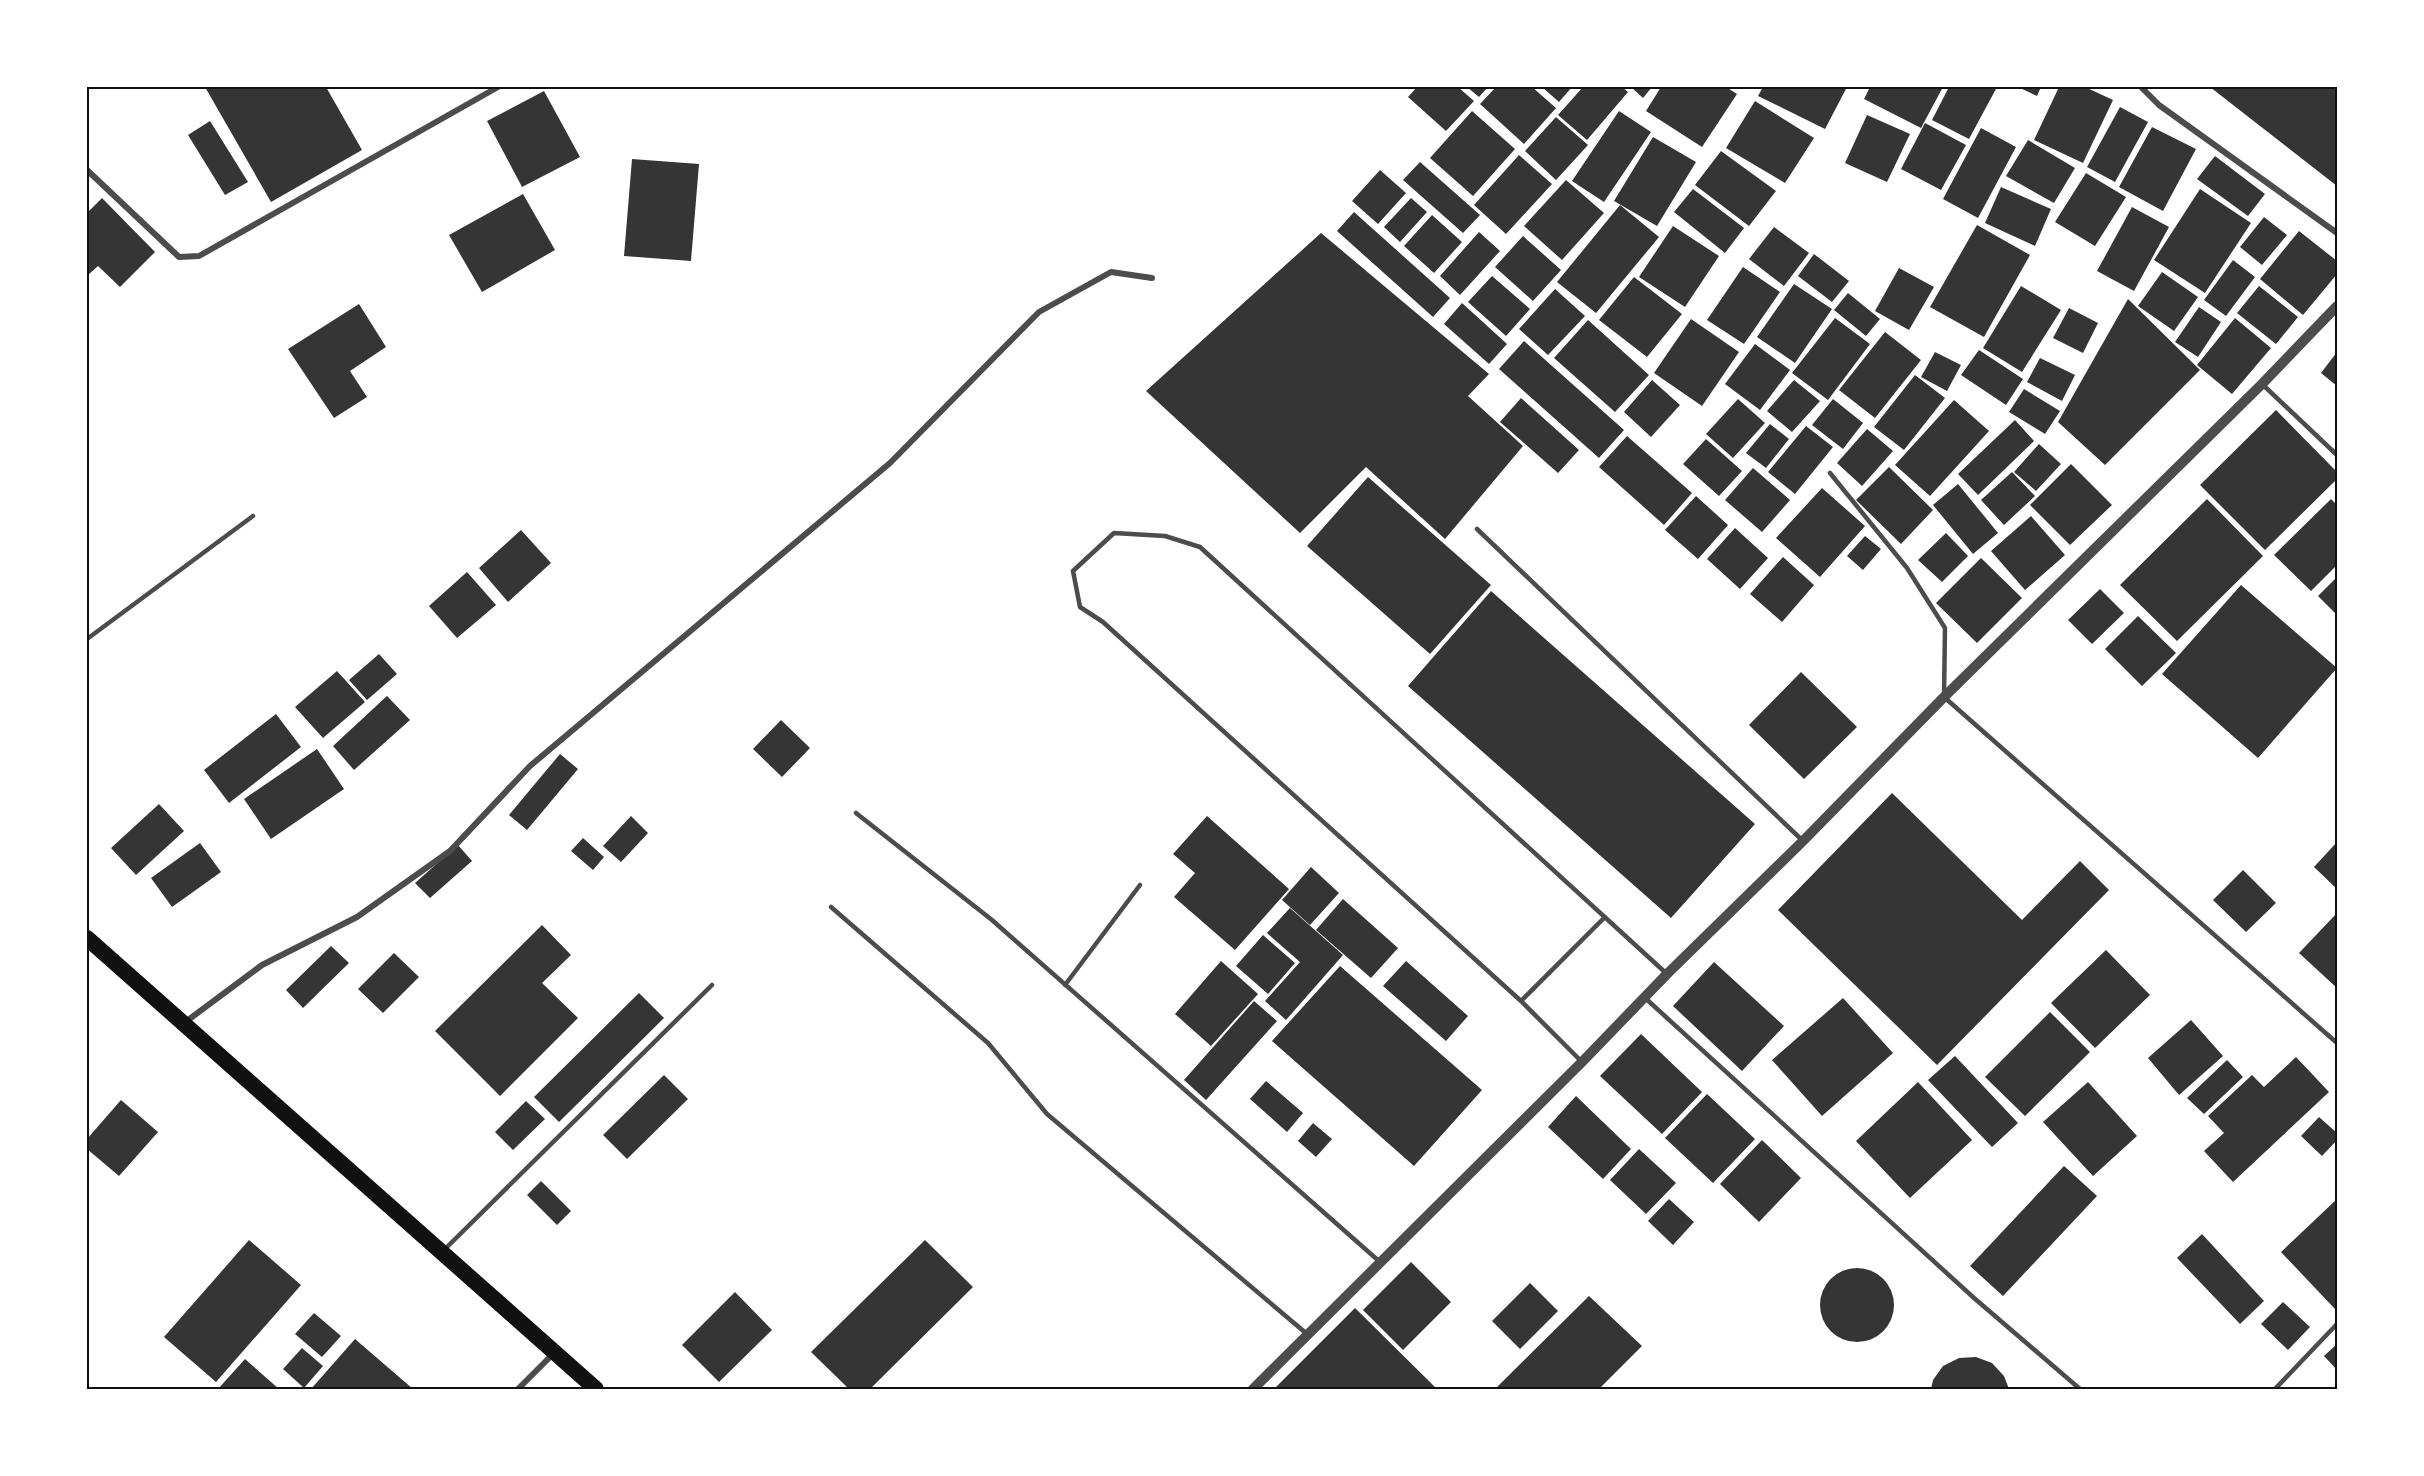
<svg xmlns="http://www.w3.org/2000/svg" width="2424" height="1476" viewBox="0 0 2424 1476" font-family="Roboto,sans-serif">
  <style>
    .building { fill: #353535 }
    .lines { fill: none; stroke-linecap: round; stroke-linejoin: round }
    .service { stroke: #4c4c4c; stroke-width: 4.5 }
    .minor { stroke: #4c4c4c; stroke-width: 6 }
    .tertiary { stroke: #4c4c4c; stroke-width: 10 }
    .trunk { stroke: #111; stroke-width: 16 }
    .neatline { fill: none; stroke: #111; stroke-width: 2 }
  </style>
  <rect width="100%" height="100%" fill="#fff"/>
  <!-- building -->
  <path class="building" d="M205,87H326L362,150L271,202Z
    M1417,87H1458L1474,101L1446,131L1408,97Z
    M1467,87H1488L1479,97Z
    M1496,87H1532L1556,108L1524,144L1480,104Z
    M1542,87H1572L1559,102Z
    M1583,87H1622L1628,92L1587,140L1558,115Z
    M1631,87H1652L1643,98Z
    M1661,87H1726L1737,94L1702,147L1646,111Z
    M1763,87H1847L1825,129L1758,96Z
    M1870,87H1943L1921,128L1864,99Z
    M1949,87H1997L1969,139L1932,120Z
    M2018,87H2041L2037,96Z
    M2059,87H2085L2113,100L2083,163L2034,140Z
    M2210,87H2337V186Z
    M544,91L580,157L522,187L487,121Z
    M1755,101L1814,138L1785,183L1726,148Z
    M2120,107L2148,122L2115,182L2087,167Z
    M1472,111L1515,149L1473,196L1430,158Z
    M1619,111L1651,132L1604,202L1572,181Z
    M1867,115L1910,134L1887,182L1845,163Z
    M1556,117L1588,145L1556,180L1525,151Z
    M210,121L248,182L225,195L188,135Z
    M1925,123L1966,145L1941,190L1901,169Z
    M2152,127L2196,149L2163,211L2119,187Z
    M1981,128L2016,147L1978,218L1943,199Z
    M1653,137L1696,162L1657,226L1614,201Z
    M2028,140L2075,168L2054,203L2006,176Z
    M1721,151L1776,191L1749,226L1695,185Z
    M1519,155L1552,184L1506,234L1474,205Z
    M2215,156L2265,194L2248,216L2197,179Z
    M632,159L699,164L691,261L624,256Z
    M1420,162L1480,215L1463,233L1403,180Z
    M1380,170L1406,193L1378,224L1352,201Z
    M2086,173L2126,197L2095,246L2055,222Z
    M1566,180L1604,213L1562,260L1524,226Z
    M2001,187L2051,209L2035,246L1985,223Z
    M1693,189L1744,228L1725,253L1674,212Z
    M2200,189L2251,223L2205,293L2154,260Z
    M523,194L555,250L482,292L449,235Z
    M102,198L155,252L120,287L98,266L87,276V213Z
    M1411,198L1427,212L1400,242L1384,227Z
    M1620,205L1659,237L1596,313L1557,282Z
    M2132,207L2169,227L2134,291L2097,271Z
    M1354,212L1450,298L1433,317L1337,231Z
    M1432,215L1462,242L1434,273L1404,246Z
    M2264,217L2287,235L2262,265L2240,247Z
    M1977,225L2030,255L1984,337L1930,307Z
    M1673,226L1719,256L1685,307L1639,277Z
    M1774,227L1809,253L1784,286L1749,259Z
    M2299,231L2337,261V274L2303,315L2260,279Z
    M1479,232L1500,251L1460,295L1440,276Z
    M1321,233L1489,374L1468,396L1523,446L1445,539L1366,467L1300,533L1146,391Z
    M1523,236L1561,270L1533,301L1495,267Z
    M1814,254L1849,281L1832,302L1798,276Z
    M2233,260L2255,277L2226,316L2204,300Z
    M1743,267L1780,292L1744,344L1707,320Z
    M1899,268L1934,287L1909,330L1875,311Z
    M2162,272L2198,297L2174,331L2138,306Z
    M1492,276L1530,309L1506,336L1468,302Z
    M1634,277L1682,314L1647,357L1599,320Z
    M1794,284L1832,309L1795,363L1757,337Z
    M2021,286L2061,310L2022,372L1983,348Z
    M2259,286L2298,317L2276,344L2237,313Z
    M1555,289L1585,316L1548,355L1519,329Z
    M1848,293L1880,319L1866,336L1834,310Z
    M2128,299L2200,370L2105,465L2058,422Z
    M1462,303L1507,344L1489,364L1444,324Z
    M359,304L386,347L350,371L367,397L334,418L288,349Z
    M2199,307L2221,322L2198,357L2175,342Z
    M2069,308L2098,323L2083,353L2053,338Z
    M1835,318L1870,344L1828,400L1792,373Z
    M2235,318L2271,348L2232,394L2197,365Z
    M1691,319L1739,352L1702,406L1654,373Z
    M1588,320L1649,375L1615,412L1554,358Z
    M1885,332L1921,360L1875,418L1839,390Z
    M1524,341L1624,430L1599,458L1499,369Z
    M1755,344L1790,370L1760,410L1725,384Z
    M1979,350L2023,379L2006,405L1961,375Z
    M1935,352L1961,365L1947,391L1921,377Z
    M2337,352V386L2321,373Z
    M2040,358L2075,375L2062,401L2027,382Z
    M1915,375L1945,398L1904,450L1874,427Z
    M1652,380L1680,405L1651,437L1624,412Z
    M1794,380L1820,401L1792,432L1767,411Z
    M2024,389L2060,411L2045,434L2009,412Z
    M1521,398L1579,450L1558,473L1500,422Z
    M1738,399L1765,423L1733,458L1706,434Z
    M1833,399L1863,423L1843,449L1812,425Z
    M1954,400L1989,431L1930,496L1895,465Z
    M2276,410L2337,472V479L2265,550L2200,485Z
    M2015,420L2034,441L1978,495L1958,474Z
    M1770,424L1789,439L1766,468L1746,453Z
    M1806,426L1833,447L1795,494L1768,472Z
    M1867,429L1893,451L1862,486L1837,463Z
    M1627,436L1692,493L1664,525L1599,467Z
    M1706,439L1742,471L1719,496L1683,464Z
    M2039,444L2061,464L2036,491L2014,472Z
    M2071,464L2112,505L2070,545L2030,505Z
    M1889,467L1933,510L1901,544L1856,500Z
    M1753,468L1790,500L1762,532L1725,500Z
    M2012,472L2035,496L2004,525L1981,500Z
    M1368,477L1491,585L1430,654L1307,546Z
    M1958,484L1998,533L1973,554L1933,505Z
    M1822,488L1865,526L1820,577L1776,538Z
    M1696,496L1728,525L1698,559L1665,530Z
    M2207,499L2263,556L2177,641L2120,585Z
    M2331,499L2337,505V565L2311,591L2274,555Z
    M2031,516L2065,555L2025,590L1991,551Z
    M1735,528L1768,558L1740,589L1707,559Z
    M521,530L551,563L508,602L479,568Z
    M1946,533L1968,556L1942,582L1918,560Z
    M1865,536L1881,549L1863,570L1847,556Z
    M1783,557L1814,585L1782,622L1750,594Z
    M1981,558L2022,598L1977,643L1936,603Z
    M467,572L496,605L457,638L429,606Z
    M2337,577V615L2318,596Z
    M2241,585L2337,668L2258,758L2162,674Z
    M2100,589L2124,613L2092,644L2068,620Z
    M1491,591L1755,824L1671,918L1408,686Z
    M2138,616L2176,653L2142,686L2105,649Z
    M379,654L397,674L367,700L349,680Z
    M337,671L365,702L323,738L295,707Z
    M1801,672L1857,727L1804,779L1749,725Z
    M387,696L410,720L354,770L333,746Z
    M276,714L301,747L229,803L204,770Z
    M781,720L810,748L782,777L753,749Z
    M317,749L344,789L271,839L244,799Z
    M560,754L578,769L527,830L509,815Z
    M1892,793L2022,920L2080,861L2109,890L1937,1065L1778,910Z
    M159,804L184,831L136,875L111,848Z
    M631,816L648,833L621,862L603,846Z
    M1207,816L1289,889L1235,950L1174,897L1195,873L1173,854Z
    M583,838L604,857L593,870L571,851Z
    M2337,842V889L2314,867Z
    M200,843L221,872L172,907L151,878Z
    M458,845L472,861L430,898L415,883Z
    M1311,867L1339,893L1310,925L1282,900Z
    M2243,870L2276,903L2246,932L2213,900Z
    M1343,899L1398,948L1371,978L1316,930Z
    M1290,908L1343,955L1286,1020L1265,1001L1300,962L1267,933Z
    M2337,913V988L2299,953Z
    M542,925L571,955L542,983L578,1018L500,1096L435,1031Z
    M1263,935L1295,963L1268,994L1236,966Z
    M331,946L349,963L303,1008L286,990Z
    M2106,950L2150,995L2095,1048L2051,1003Z
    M394,953L419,977L383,1013L358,989Z
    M1221,961L1258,994L1211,1046L1175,1014Z
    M1406,961L1468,1016L1446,1041L1383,986Z
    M1714,962L1784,1026L1742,1071L1673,1006Z
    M1340,966L1482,1090L1414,1166L1272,1041Z
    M639,993L664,1018L559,1122L534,1097Z
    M1843,998L1893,1053L1822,1116L1772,1060Z
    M1254,1001L1277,1021L1206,1100L1184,1080Z
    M2050,1012L2090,1052L2025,1116L1985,1077Z
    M2191,1020L2223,1056L2179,1095L2148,1058Z
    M1641,1034L1702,1092L1662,1134L1600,1076Z
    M1955,1056L2018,1123L1992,1147L1928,1080Z
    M2296,1057L2329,1092L2233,1182L2204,1151L2224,1133L2208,1116L2252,1075L2264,1087Z
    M2227,1060L2243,1077L2204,1114L2187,1098Z
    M664,1075L688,1099L627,1159L603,1135Z
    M1266,1081L1303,1113L1287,1132L1250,1099Z
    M1918,1082L1972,1140L1910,1198L1856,1141Z
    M2088,1082L2137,1136L2093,1176L2043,1122Z
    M1707,1094L1755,1139L1713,1183L1665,1138Z
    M1576,1096L1631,1149L1603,1179L1548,1127Z
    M121,1100L158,1132L119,1176L87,1149V1139Z
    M526,1101L545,1119L513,1150L495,1132Z
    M2319,1117L2337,1133V1140L2322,1156L2301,1136Z
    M1313,1123L1332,1139L1316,1157L1298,1141Z
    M1762,1140L1801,1178L1759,1222L1720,1184Z
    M1639,1149L1676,1183L1646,1214L1610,1180Z
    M2064,1166L2097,1196L2003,1296L1970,1266Z
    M541,1181L571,1211L557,1225L527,1195Z
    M1669,1199L1694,1222L1673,1245L1648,1221Z
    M2337,1199V1307L2335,1309L2281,1252Z
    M2202,1234L2264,1301L2240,1324L2177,1258Z
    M249,1240L301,1285L216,1382L164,1337Z
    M925,1240L973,1287L870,1389H849L811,1352Z
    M1411,1262L1451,1302L1403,1350L1363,1310Z
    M1820 1305a37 37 0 1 1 74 0a37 37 0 1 1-74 0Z
    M1530,1283L1558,1311L1520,1349L1492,1321Z
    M735,1292L772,1330L719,1382L682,1345Z
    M1589,1296L1642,1346L1599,1389H1495Z
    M2283,1302L2310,1327L2288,1350L2261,1324Z
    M1355,1308L1437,1389H1274Z
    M314,1313L341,1336L322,1357L295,1334Z
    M355,1339L413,1389H311Z
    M2337,1344V1370L2324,1356Z
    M302,1348L323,1366L304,1388L283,1369Z
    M1976,1357L1992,1363L2004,1376L2009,1389H1931L1933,1380L1943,1366L1959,1358Z
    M245,1359L279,1389H218Z"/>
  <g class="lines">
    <!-- service -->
    <path class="service" d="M2262,384L2337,455
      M1830,473L1907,568L1945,628L1944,697L2337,1043
      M1477,529L1803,841
      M87,639L253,516
      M856,813L992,920L1380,1262
      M831,907L988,1043L1047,1114L1307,1334
      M1065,985L1140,885
      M1644,997L1974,1298L2080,1389
      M1521,1001L1605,917
      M1582,1062L1521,1001L1103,622L1080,607L1073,571L1114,533L1165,536L1200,547L1667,974
      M445,1249L712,985
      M2275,1389L2337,1324"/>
    <!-- minor -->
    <path class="minor" d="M2141,87L2159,105L2337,233
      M87,170L179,257L199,256L498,87
      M184,1023L262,965L357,917L450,851L530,766L890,463L1039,312L1111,272L1152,278
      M518,1389L553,1354"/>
    <!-- tertiary -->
    <path class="tertiary" d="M1253,1389L1582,1062L1667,974L1803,841L1944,697L2262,384L2337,306"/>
    <!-- trunk -->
    <path class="trunk" d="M87,938L596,1389"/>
  </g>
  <!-- border -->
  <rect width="2424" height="1476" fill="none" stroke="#ffffff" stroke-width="177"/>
  <rect x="88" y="88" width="2248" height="1300" class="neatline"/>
</svg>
